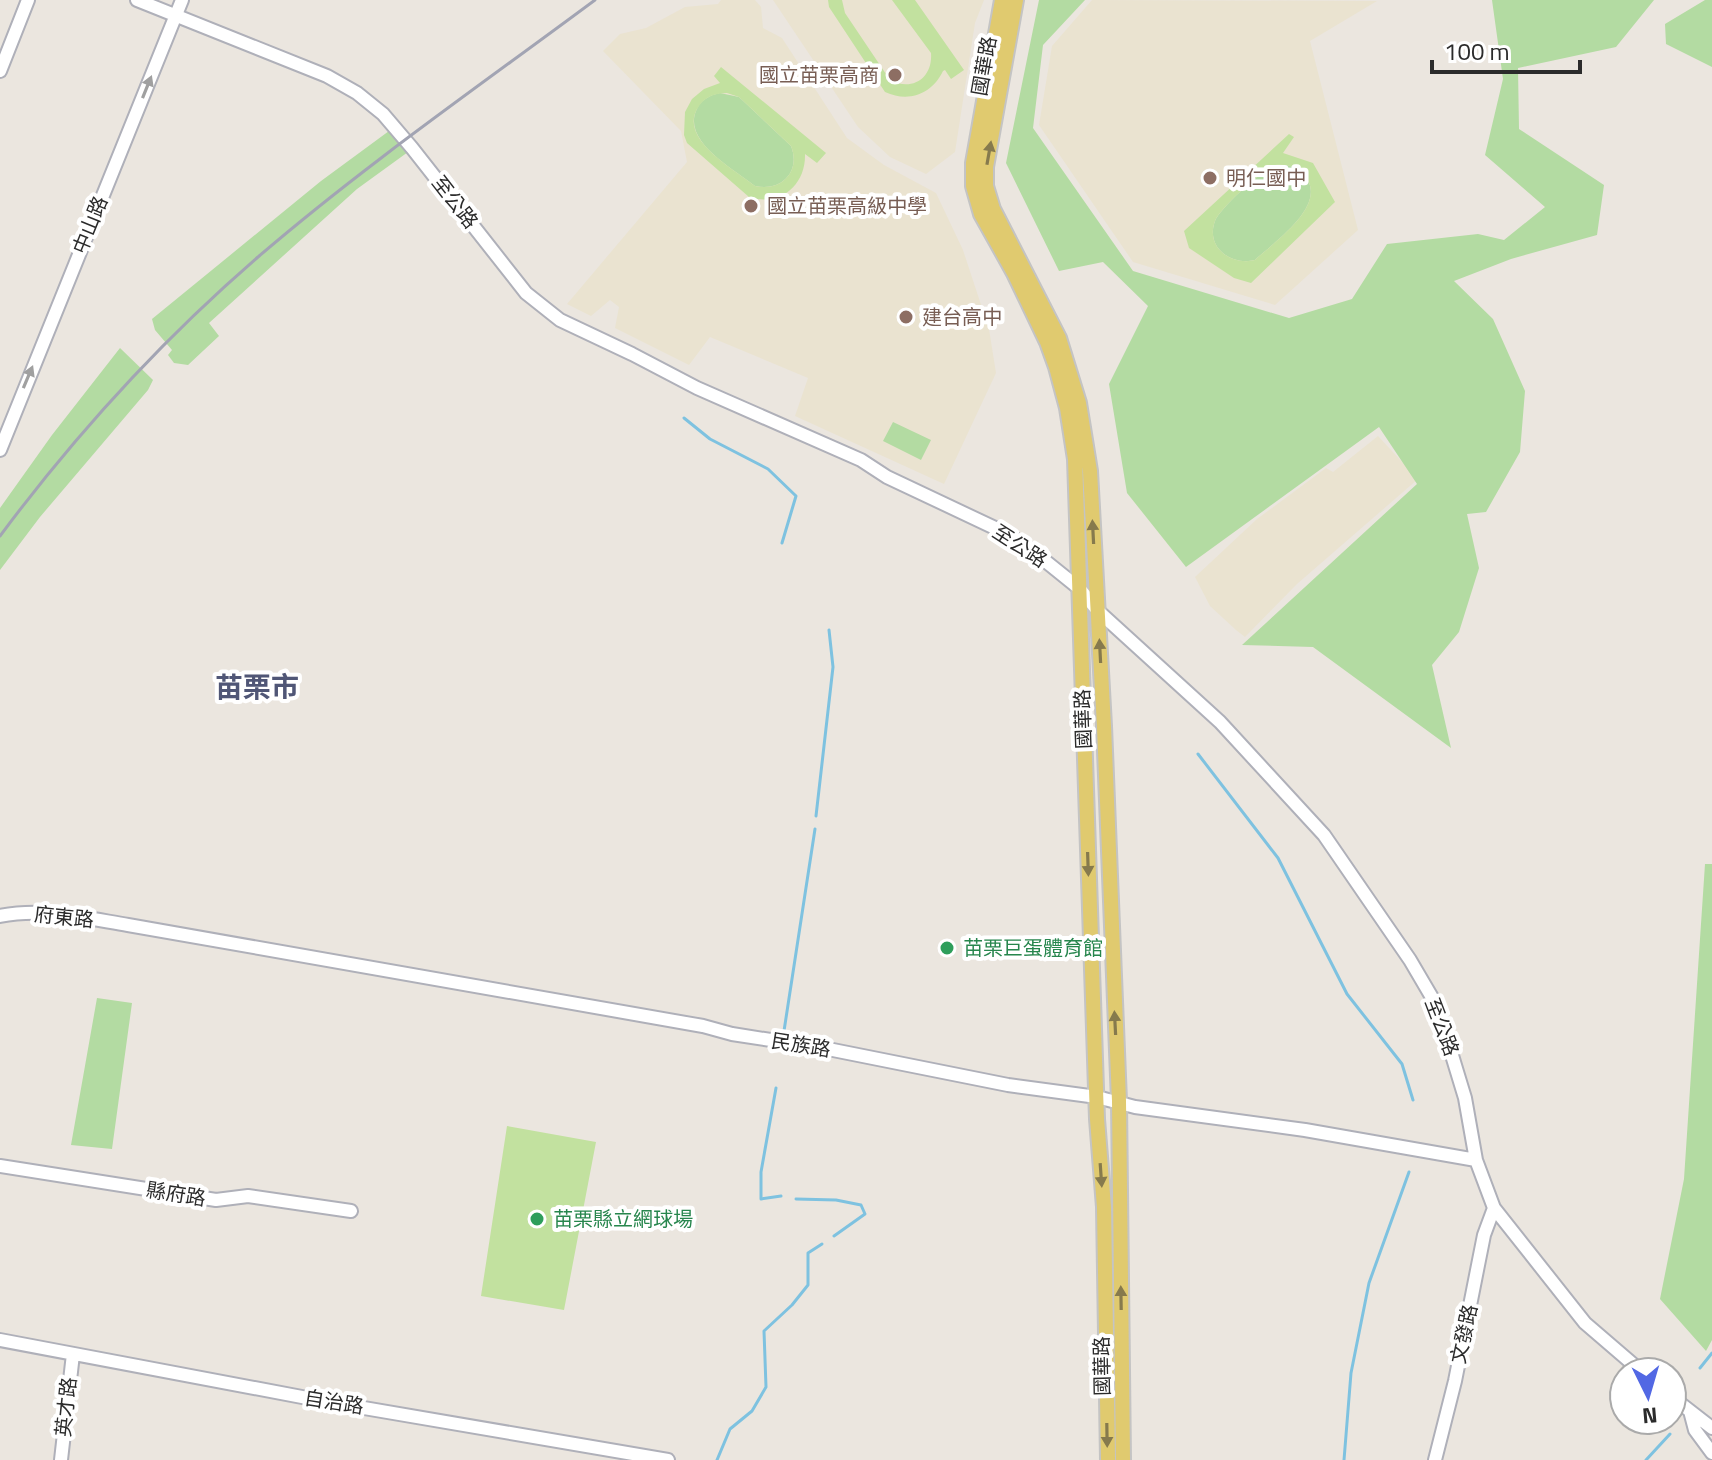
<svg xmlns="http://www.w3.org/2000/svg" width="1712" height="1460" viewBox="0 0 1712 1460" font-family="'Titillium Web','Noto Sans TC',sans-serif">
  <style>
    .education { fill: #eae3d0 }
    .green { fill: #b3dba2 }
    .pitch { fill: #c2e19f; fill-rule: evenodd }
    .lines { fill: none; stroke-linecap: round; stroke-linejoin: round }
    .stream { stroke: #7ec2e0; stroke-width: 3 }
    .secondary-casing { stroke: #afb0b9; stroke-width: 16 }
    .primary-casing { stroke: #c4c4c4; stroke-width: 18 }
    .secondary { stroke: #fff; stroke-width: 12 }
    .primary { stroke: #e0ca6f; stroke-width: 14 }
    .rail { stroke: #a2a4b3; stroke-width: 3 }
    .oneway { fill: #a0a0a0 }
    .oneway2 { fill: #867a4d }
    .education-dot { fill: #8d6e63; stroke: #fff; stroke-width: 3 }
    .leisure-dot { fill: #2e9e5b; stroke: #fff; stroke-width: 3 }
    .labels { text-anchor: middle; stroke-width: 8; stroke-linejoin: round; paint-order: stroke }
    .street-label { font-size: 20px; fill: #2b2b2b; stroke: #fff }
    .education-label { font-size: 20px; fill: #785e54; stroke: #fff; text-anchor: start }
    .leisure-label { font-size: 20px; fill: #27864d; stroke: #fff; text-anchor: start }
    .district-label { font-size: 28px; font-weight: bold; fill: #505676; stroke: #fff }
  </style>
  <rect width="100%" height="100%" fill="#ebe6df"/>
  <!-- education -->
  <path class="education" d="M721,0H755L761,7L763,28L782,38L847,138L884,165L936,193L963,250L989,329L996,373L944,484L795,416L808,378L710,337L689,365L615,328L619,307L610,300L591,316L567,304L687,162L681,131L603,51L620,34L646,28L685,7L718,4Z
    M773,0H984L975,23L955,152L926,174L890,157L858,127Z
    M1092,0L1377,1L1310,41L1358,230L1275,305L1133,262L1039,125L1052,46Z
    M1378,436L1418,479L1297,584L1245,637L1236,630L1210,606L1195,577L1257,519L1326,468L1333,472Z"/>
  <!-- green -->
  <path class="green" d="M1039,0H1085L1043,45L1033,128L1133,271L1289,318L1352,299L1387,244L1478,234L1504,240L1545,207L1485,155L1503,79L1492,0H1654L1616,47L1518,68L1519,129L1604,185L1597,235L1511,259L1454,281L1493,319L1525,391L1520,452L1486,512L1467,514L1479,568L1459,632L1432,665L1451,748L1313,647L1242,645L1417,484L1379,427L1186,567L1127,493L1109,384L1148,306L1103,262L1059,271L1006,163Z
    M1705,0H1712V67L1666,44L1665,24Z
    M720,93L739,97L791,146C801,171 782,192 755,186C735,170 683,142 696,111C700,100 710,95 720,93Z
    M389,131L408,152L357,189L209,323L219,336L188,365L174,363L168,355L172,350L155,330L152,319L321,181Z
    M1275,165C1286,164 1297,166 1304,175C1330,204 1275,241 1255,260C1232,266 1205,248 1215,221C1220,208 1262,170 1275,165Z
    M120,348L153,380L148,390L40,517L0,570V508L52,435Z
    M893,422L931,440L921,460L883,441Z
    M1705,864H1712V1340L1706,1351L1660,1299L1684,1179Z
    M97,998L132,1003L112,1149L71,1145Z"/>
  <!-- pitch -->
  <path class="pitch" d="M828,0H842L845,13L890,80C912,92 933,78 931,53L892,0H915L964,70L951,79L945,70L943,71C932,94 909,103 885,92L829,7Z
    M721,67L826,153L817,163L805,154C806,186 779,207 749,197L687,143L684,135L685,112L692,99L704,89L720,83L714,76ZM727,93L739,97L791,146C801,171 782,192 755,186C734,169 676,138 699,106C706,96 716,93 727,93Z
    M1289,134L1294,137L1283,153L1313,163L1335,202L1251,283L1234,278L1189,248L1184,231ZM1275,165C1286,164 1297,166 1304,175C1330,204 1275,241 1255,260C1232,266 1205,248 1215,221C1220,208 1262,170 1275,165Z
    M507,1126L596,1142L564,1310L481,1296Z"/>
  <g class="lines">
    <!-- stream -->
    <path class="stream" d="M684,418L710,439L768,469L796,496L782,543
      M1198,754L1278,858L1347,994L1402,1064L1413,1100
      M816,816L833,667L829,630
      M784,1031L815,829
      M776,1088L761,1172V1199L781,1196
      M796,1199L836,1200L861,1205L865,1214L834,1236
      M1700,1368L1712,1353
      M717,1460L730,1429L752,1411L766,1387L764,1331L792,1305L808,1285V1253L822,1244
      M1344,1460L1351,1373L1369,1283L1409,1172
      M1646,1460L1670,1434"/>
    <defs>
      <path id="secondary" d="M137,0L327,76L357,93L383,114L412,148L526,293L560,320L632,354L697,388L861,460L887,477L995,528L1022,543L1044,560L1080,589L1097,610L1220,722L1324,835L1410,960L1437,1006L1465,1098L1476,1160L1494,1208L1585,1323L1642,1372
        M0,71L28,0
        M0,450L182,0
        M0,916C42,907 86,918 128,925L703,1026L732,1034L828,1049L1008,1085L1097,1097L1135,1107L1305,1130L1476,1160
        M0,1166L216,1200L248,1196L351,1211
        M0,1340L323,1401L668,1460
        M1672,1397L1712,1428
        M1690,1411L1695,1430L1712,1453
        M61,1460L73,1354
        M1435,1460L1455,1381L1484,1235L1494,1208"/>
      <path id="primary" d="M1002,0L973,163V186L981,214L1014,273L1047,342L1056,367L1067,408L1075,459L1097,1119L1104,1207L1108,1460
        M1016,0L986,167V186L993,209L1059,338L1079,403L1090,471L1104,726L1119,1101L1123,1460"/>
    </defs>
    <!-- secondary casing -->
    <use href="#secondary" class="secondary-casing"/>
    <!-- primary casing -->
    <use href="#primary" class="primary-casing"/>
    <!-- secondary -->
    <use href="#secondary" class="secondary"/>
    <!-- primary -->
    <use href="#primary" class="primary"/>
    <!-- rail -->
    <path class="rail" d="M0,536C76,434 162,340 258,257C365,165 482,84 595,0"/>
  </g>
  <!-- one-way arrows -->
  <defs><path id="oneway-solid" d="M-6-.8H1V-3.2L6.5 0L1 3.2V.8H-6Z" transform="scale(2)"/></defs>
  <g class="oneway">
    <use href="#oneway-solid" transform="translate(147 87) rotate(-68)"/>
    <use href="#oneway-solid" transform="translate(28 377) rotate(-67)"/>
  </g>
  <g class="oneway2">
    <use href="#oneway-solid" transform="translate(989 153) rotate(-80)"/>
    <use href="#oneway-solid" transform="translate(1093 532) rotate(-93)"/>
    <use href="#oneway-solid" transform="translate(1100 651) rotate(-93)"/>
    <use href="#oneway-solid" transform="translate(1088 864) rotate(88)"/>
    <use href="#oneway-solid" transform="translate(1115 1023) rotate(-93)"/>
    <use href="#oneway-solid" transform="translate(1101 1175) rotate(86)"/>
    <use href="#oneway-solid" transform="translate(1121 1298) rotate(-91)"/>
    <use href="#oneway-solid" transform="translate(1107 1435) rotate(89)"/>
  </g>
  <!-- markers -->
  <g class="education-dot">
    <circle cx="895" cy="75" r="8"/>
    <circle cx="1210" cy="178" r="8"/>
    <circle cx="751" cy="206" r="8"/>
    <circle cx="906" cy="317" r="8"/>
  </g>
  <g class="leisure-dot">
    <circle cx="947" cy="948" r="8"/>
    <circle cx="537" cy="1219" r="8"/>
  </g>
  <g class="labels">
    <!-- street labels -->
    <g class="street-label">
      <text transform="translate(984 66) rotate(-80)" y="7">國華路</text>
      <text transform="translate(455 202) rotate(52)" y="7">至公路</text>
      <text transform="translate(90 225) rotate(-68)" y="7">中山路</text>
      <text transform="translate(1020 546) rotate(33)" y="7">至公路</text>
      <text transform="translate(1083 719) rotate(-92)" y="7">國華路</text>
      <text transform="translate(64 917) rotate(6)" y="7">府東路</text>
      <text transform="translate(1442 1027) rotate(69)" y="7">至公路</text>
      <text transform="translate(801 1045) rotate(9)" y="7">民族路</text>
      <text transform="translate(176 1194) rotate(9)" y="7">縣府路</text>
      <text transform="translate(1464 1334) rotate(-78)" y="7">文發路</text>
      <text transform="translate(1102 1366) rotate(-91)" y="7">國華路</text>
      <text transform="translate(334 1402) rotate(9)" y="7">自治路</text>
      <text transform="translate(66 1407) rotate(-84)" y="7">英才路</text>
    </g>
    <!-- education labels -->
    <g class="education-label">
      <text x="879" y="82" text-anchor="end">國立苗栗高商</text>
      <text x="1226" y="185">明仁國中</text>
      <text x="767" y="213">國立苗栗高級中學</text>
      <text x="922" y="324">建台高中</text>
    </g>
    <!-- leisure labels -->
    <g class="leisure-label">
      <text x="963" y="955">苗栗巨蛋體育館</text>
      <text x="553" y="1226">苗栗縣立網球場</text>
    </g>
    <!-- district labels -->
    <g class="district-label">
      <text x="257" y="697">苗栗市</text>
    </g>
  </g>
  <!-- north arrow -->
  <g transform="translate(1648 1396) rotate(175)"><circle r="38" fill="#ffffff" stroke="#aaaaaa" stroke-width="2"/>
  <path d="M0-6L14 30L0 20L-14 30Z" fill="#5268e4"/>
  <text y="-12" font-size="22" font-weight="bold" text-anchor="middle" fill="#2b2b2b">N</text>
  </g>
  <!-- scale -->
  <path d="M1432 60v12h148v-12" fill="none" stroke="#2b2b2b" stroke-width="4"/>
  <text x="1444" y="60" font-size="24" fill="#2b2b2b" stroke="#ffffff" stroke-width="6" paint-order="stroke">100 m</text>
</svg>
